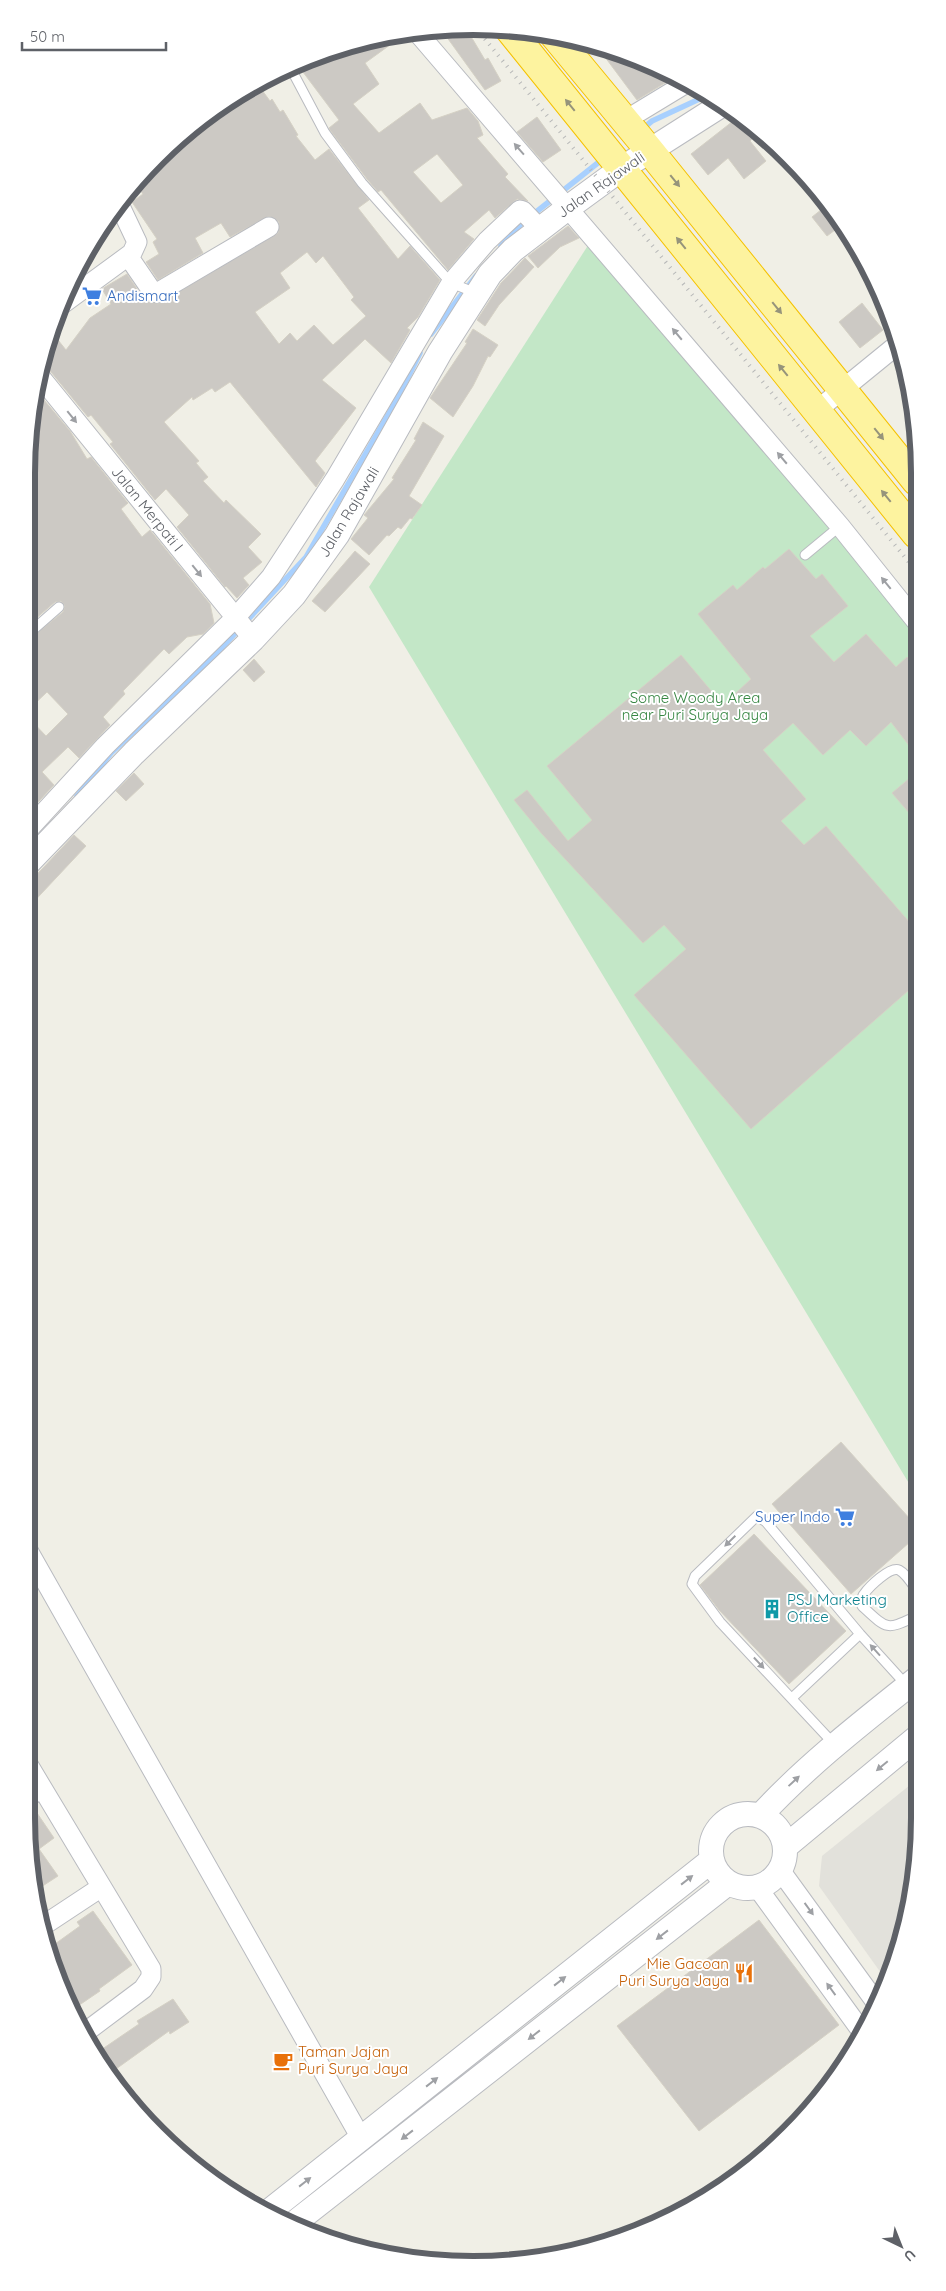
<svg xmlns="http://www.w3.org/2000/svg" width="946" height="2291" viewBox="0 0 946 2291" font-family="Quicksand,sans-serif">
  <style>
    .industrial { fill: #e2e1db }
    .green { fill: #c3e7c7 }
    .lines { fill: none; stroke-linecap: round; stroke-linejoin: round }
    .stream { stroke: #a8d0fe; stroke-width: 5.5 }
    .building { fill: #ccc9c4; stroke: #d5d1c5; fill-rule: evenodd }
    .service-casing { stroke: #b9bbc0; stroke-width: 11 }
    .minor-casing { stroke: #b9bbc0; stroke-width: 21 }
    .tertiary-casing { stroke: #b9bbc0; stroke-width: 26 }
    .trunk-casing { stroke: #f5c202; stroke-width: 30 }
    .service { stroke: #fff; stroke-width: 9 }
    .minor { stroke: #fff; stroke-width: 19 }
    .tertiary { stroke: #fff; stroke-width: 24 }
    .trunk { stroke: #fdf39f; stroke-width: 28 }
    .rail { stroke: #b7b8b8; stroke-width: 4; stroke-dasharray: 1 6; stroke-linecap: butt }
    .oneway { fill: #96947b }
    .oneway2 { fill: #9ea0a4 }
    .labels { text-anchor: middle; stroke-width: 4; stroke-linejoin: round; paint-order: stroke }
    .street-label { font-size: 15px; fill: #5e6167; stroke: #fff }
    .shop-label { font-size: 15px; fill: #366cbe; stroke: #fff; text-anchor: start }
    .park-label { font-size: 15px; fill: #368642; stroke: #fff }
    .culture-label { font-size: 15px; fill: #0d838f; stroke: #fff; text-anchor: start }
    .food-label { font-size: 15px; fill: #c56008; stroke: #fff; text-anchor: end }
    .rim { fill: none; stroke: #5e6167; stroke-width: 6 }
  </style>
  <rect width="100%" height="100%" fill="#f0efe6"/>
  <!-- industrial -->
  <path class="industrial" d="M920,1777V1818L896,1961L886,1980L819,1886L822,1856Z"/>
  <!-- green -->
  <path class="green" d="M594,236L916,635L919,1500L369,587Z"/>
  <g class="lines">
    <!-- stream -->
    <path class="stream" d="M641,130L652,121L708,95
      M501,246L521,224L604,158
      M431,334L476,276
      M77,796L111,753L216,654L306,557L396,401L420,353"/>
  </g>
  <!-- building -->
  <path class="building" d="M460,28H466L485,60L488,58L501,81L485,90L446,36Z
    M405,34L365,63L379,84L353,104L379,133L420,103L432,120L467,108L478,121L483,135L477,138L508,174L505,177L528,201L517,199L495,218L489,210L464,232L474,239L448,270L381,190L378,192L367,179L330,130L329,128L339,120L297,64L357,42ZM437,154L463,185L441,203L413,172Z
    M596,45L616,50L673,78L637,100Z
    M259,86L270,101L272,99L280,112L283,110L298,135L296,136L315,160L329,149L369,200L358,208L398,259L410,246L440,280L418,317L407,328L410,330L391,363L365,339L322,380L356,408L315,461L325,473L316,487L230,382L215,392L212,388L193,400L192,397L164,422L199,461L196,463L208,477L203,481L224,503L226,500L261,534L248,547L262,562L243,578L249,585L237,598L226,586L225,587L177,527L189,515L166,489L155,500L110,444L113,442L91,415L88,417L51,372L44,368L47,349L58,340L66,350L90,318L111,304L102,289L105,287L127,274L143,298L158,304L278,233L279,222L269,216L230,237L221,223L195,238L203,253L158,280L146,262L159,254L153,242L157,239L132,202L143,194L134,182L137,179L157,163L155,161L187,132L191,138L222,112ZM307,252L316,263L323,256L354,297L351,300L366,316L333,345L314,325L297,341L290,333L279,344L255,312L290,288L280,273Z
    M537,117L561,150L543,162L517,132Z
    M737,118L753,138L750,141L766,161L744,179L728,158L708,175L691,154Z
    M826,206L839,227L827,236L812,217Z
    M568,226L579,238L560,247L538,268L528,256Z
    M525,258L534,267L499,305L485,326L477,320L501,283Z
    M862,303L883,330L860,348L839,322Z
    M473,329L498,345L490,357L488,356L473,386L453,417L430,398L467,343L465,342Z
    M39,394L70,431L87,459L91,457L128,503L121,509L142,537L150,530L210,604L214,623L203,634L187,637L169,654L164,649L123,691L125,694L103,717L110,725L79,758L68,747L42,772L54,785L26,815V715L46,736L68,714L47,692L26,712V642L63,612L65,606L61,601L55,602L26,627V543L32,537L26,531V473Z
    M423,422L444,436L409,496L422,505L412,519L410,518L401,529L398,527L389,536L387,535L369,555L351,539L368,518L364,515L394,479L392,478L416,440L414,439Z
    M789,549L816,579L822,574L848,606L810,636L834,662L866,634L896,667L907,657L917,669V756L891,722L866,746L850,730L823,755L793,723L763,750L806,799L781,821L804,845L826,826L917,931V983L751,1129L634,995L686,949L664,925L643,943L542,834L514,800L527,790L568,841L592,820L547,766L681,655L723,705L751,679L698,614L733,585L737,590L763,567L765,569Z
    M355,551L370,564L325,612L312,601Z
    M254,659L265,672L254,682L243,670Z
    M917,772V822L892,793Z
    M134,773L144,784L126,801L116,791Z
    M74,835L86,846L26,910V886Z
    M841,1442L919,1529V1534L851,1594L772,1504Z
    M754,1534L846,1631L789,1684L719,1610L700,1585Z
    M37,1813L54,1838L39,1849L58,1876L38,1889L27,1820Z
    M93,1911L132,1965L99,1989L100,1991L72,2010L50,1962L48,1949L80,1926L77,1922Z
    M759,1920L839,2025L699,2131L617,2026Z
    M173,1999L189,2022L170,2034L169,2031L109,2074L95,2054L139,2024L137,2021Z"/>
  <g class="lines">
    <defs>
      <path id="service" d="M290,67L325,133L362,183L451,283L476,293
        M805,555L840,526
        M26,636L59,607
        M919,1594C914,1587 907,1574 899,1570C890,1566 869,1587 864,1594C861,1597 862,1601 862,1606C889,1631 886,1630 919,1615
        M792,1698L860,1634
        M834,1744L720,1622L692,1584L695,1576L757,1516L766,1522L860,1634L919,1699"/>
      <path id="minor" d="M417,32L840,526L916,621
        M624,121L685,84
        M128,256L152,291L157,293L269,227
        M61,305L132,253L137,242L119,204
        M42,379L253,639
        M816,411L897,345
        M26,832L105,746L235,618L271,577L335,479L451,283L487,241L520,210L523,211L540,229
        M26,1547L361,2138
        M26,1761L151,1969V1977L143,1989L83,2034
        M26,1798L42,1788
        M780,1870L875,2001
        M757,1887L860,2029
        M44,1925L100,1888"/>
      <path id="tertiary" d="M26,865L134,753L253,639L294,595L337,535L440,352L490,274L513,250L569,207L621,169L723,104
        M711 1851a37 37 0 1 1 74 0a37 37 0 1 1-74 0Z
        M760,1816C808,1764 864,1721 919,1677
        M785,1847L920,1735
        M267,2213L712,1860
        M293,2224L728,1883"/>
      <path id="trunk" d="M509,29L916,534
        M554,35L650,151L916,481"/>
    </defs>
    <!-- service casing -->
    <use href="#service" class="service-casing"/>
    <!-- minor casing -->
    <use href="#minor" class="minor-casing"/>
    <!-- tertiary casing -->
    <use href="#tertiary" class="tertiary-casing"/>
    <!-- trunk casing -->
    <use href="#trunk" class="trunk-casing"/>
    <!-- service -->
    <use href="#service" class="service"/>
    <!-- minor -->
    <use href="#minor" class="minor"/>
    <!-- tertiary -->
    <use href="#tertiary" class="tertiary"/>
    <!-- trunk -->
    <use href="#trunk" class="trunk"/>
    <!-- rail -->
    <path class="rail" d="M476,28L916,571"/>
  </g>
  <!-- one-way arrows -->
  <defs><path id="oneway-solid" d="M-6-.8H1V-3.2L6.5 0L1 3.2V.8H-6Z" transform="scale(1.25)"/></defs>
  <g class="oneway">
    <use href="#oneway-solid" transform="translate(570 105) rotate(-129)"/>
    <use href="#oneway-solid" transform="translate(675 181) rotate(51)"/>
    <use href="#oneway-solid" transform="translate(681 243) rotate(-129)"/>
    <use href="#oneway-solid" transform="translate(777 308) rotate(51)"/>
    <use href="#oneway-solid" transform="translate(783 370) rotate(-129)"/>
    <use href="#oneway-solid" transform="translate(879 434) rotate(51)"/>
    <use href="#oneway-solid" transform="translate(886 496) rotate(-129)"/>
  </g>
  <g class="oneway2">
    <use href="#oneway-solid" transform="translate(519 149) rotate(-131)"/>
    <use href="#oneway-solid" transform="translate(677 334) rotate(-130)"/>
    <use href="#oneway-solid" transform="translate(72 417) rotate(51)"/>
    <use href="#oneway-solid" transform="translate(782 458) rotate(-130)"/>
    <use href="#oneway-solid" transform="translate(197 571) rotate(51)"/>
    <use href="#oneway-solid" transform="translate(886 583) rotate(-129)"/>
    <use href="#oneway-solid" transform="translate(730 1541) rotate(136)"/>
    <use href="#oneway-solid" transform="translate(875 1650) rotate(-132)"/>
    <use href="#oneway-solid" transform="translate(759 1663) rotate(47)"/>
    <use href="#oneway-solid" transform="translate(882 1766) rotate(140)"/>
    <use href="#oneway-solid" transform="translate(794 1781) rotate(-43)"/>
    <use href="#oneway-solid" transform="translate(687 1880) rotate(-38)"/>
    <use href="#oneway-solid" transform="translate(809 1909) rotate(54)"/>
    <use href="#oneway-solid" transform="translate(662 1935) rotate(142)"/>
    <use href="#oneway-solid" transform="translate(560 1981) rotate(-38)"/>
    <use href="#oneway-solid" transform="translate(831 1989) rotate(-126)"/>
    <use href="#oneway-solid" transform="translate(534 2035) rotate(142)"/>
    <use href="#oneway-solid" transform="translate(432 2082) rotate(-38)"/>
    <use href="#oneway-solid" transform="translate(407 2135) rotate(142)"/>
    <use href="#oneway-solid" transform="translate(305 2182) rotate(-38)"/>
  </g>
  <!-- icons -->
  <defs>
    <symbol id="supermarket-bare" viewBox="-9 -9 18 18"><path d="M-6-5.5h2.5l.6 2H6L4.5 2H-2.5L-4.4-4H-6ZM-1.5 3.2a1.3 1.3 0 1 0 .1 0ZM3 3.2a1.3 1.3 0 1 0 .1 0Z" fill="#3f7fe0" stroke="#fff" stroke-width="2.5" paint-order="stroke"/></symbol>
    <symbol id="building-bare" viewBox="-9 -9 18 18"><path d="M-4-6H4V6H1V3H-1V6H-4ZM-2.5-4.3h1.7v1.8h-1.7ZM.8-4.3h1.7v1.8H.8ZM-2.5-1h1.7V.8h-1.7ZM.8-1h1.7V.8H.8Z" fill="#0f9aa8" stroke="#fff" stroke-width="2.5" paint-order="stroke"/></symbol>
    <symbol id="restaurant-bare" viewBox="-9 -9 18 18"><path d="M-5-6h1v4h1v-4h1v4h1v-4h1v5L-1.5 .5V6h-2V.5L-5-1ZM5-6V6H3V1.5H1.5Q1.5-4 5-6Z" fill="#e8710a" stroke="#fff" stroke-width="2.5" paint-order="stroke"/></symbol>
    <symbol id="cafe-bare" viewBox="-9 -9 18 18"><path d="M-5.5-4.5H6V0H3Q3 3.5 0 3.5H-2.5Q-5.5 3.5-5.5 0ZM3-3.2v2h1.7v-2ZM-6 4.5H4V6H-6Z" fill="#e8710a" stroke="#fff" stroke-width="2.5" paint-order="stroke"/></symbol>
  </defs>
  <g fill-rule="evenodd">
    <use href="#supermarket-bare" x="78" y="282" width="28" height="28"/>
    <use href="#supermarket-bare" x="831" y="1503" width="28" height="28"/>
    <use href="#building-bare" x="758" y="1595" width="28" height="28"/>
    <use href="#restaurant-bare" x="730" y="1959" width="28" height="28"/>
    <use href="#cafe-bare" x="269" y="2047" width="28" height="28"/>
  </g>
  <g class="labels">
    <!-- street labels -->
    <g class="street-label">
      <text transform="translate(601 185) rotate(-35)" y="5">Jalan Rajawali</text>
      <text transform="translate(147 509) rotate(51)" y="5">Jalan Merpati I</text>
      <text transform="translate(349 512) rotate(-59)" y="5">Jalan Rajawali</text>
    </g>
    <!-- shop labels -->
    <g class="shop-label">
      <text x="107" y="301">Andismart</text>
      <text x="830" y="1522" text-anchor="end">Super Indo</text>
    </g>
    <!-- park labels -->
    <g class="park-label">
      <text x="695" y="703">Some Woody Area<tspan x="695" dy="17">near Puri Surya Jaya</tspan></text>
    </g>
    <!-- culture labels -->
    <g class="culture-label">
      <text x="787" y="1605">PSJ Marketing<tspan x="787" dy="17">Office</tspan></text>
    </g>
    <!-- food labels -->
    <g class="food-label">
      <text x="729" y="1969">Mie Gacoan<tspan x="729" dy="17">Puri Surya Jaya</tspan></text>
      <text x="298" y="2057" text-anchor="start">Taman Jajan<tspan x="298" dy="17">Puri Surya Jaya</tspan></text>
    </g>
  </g>
  <!-- crop -->
  <path d="M0 0H946V2291H0ZM473 35H473A438 438 0 0 1 911 473V1818A438 438 0 0 1 473 2256H473A438 438 0 0 1 35 1818V473A438 438 0 0 1 473 35Z" fill="#fff" fill-rule="evenodd"/>
  <path class="rim" d="M473 35H473A438 438 0 0 1 911 473V1818A438 438 0 0 1 473 2256H473A438 438 0 0 1 35 1818V473A438 438 0 0 1 473 35Z"/>
  <!-- north arrow -->
  <g transform="translate(901 2246) rotate(137)" stroke="#ffffff" stroke-width="4" paint-order="stroke">
  <path d="M0-4L9 19L0 12L-9 19Z" fill="#5e6167"/>
  <text y="-8" font-size="14" font-weight="bold" text-anchor="middle" fill="#5e6167">U</text>
  </g>
  <!-- scale -->
  <path d="M22 42v8h144v-8" fill="none" stroke="#5e6167" stroke-width="2.5"/>
  <text x="30" y="42" font-size="15" fill="#5e6167" stroke="#ffffff" stroke-width="4" paint-order="stroke">50 m</text>
</svg>
